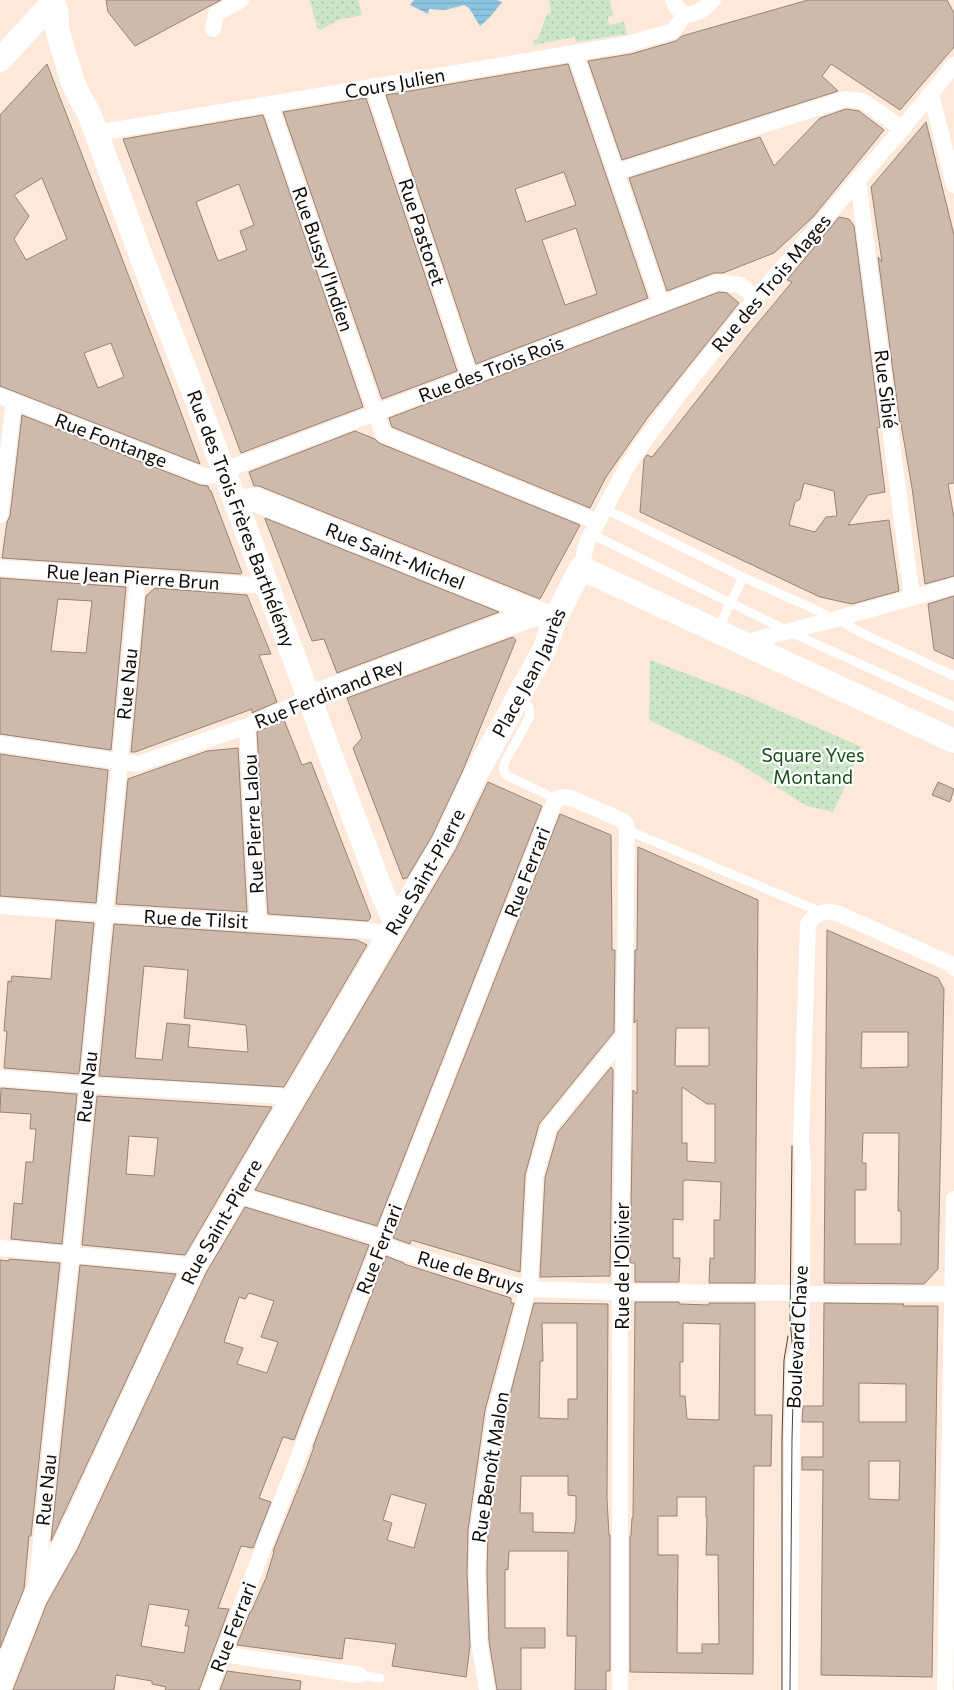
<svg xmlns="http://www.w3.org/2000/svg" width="954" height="1690" viewBox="0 0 954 1690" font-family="Commissioner,sans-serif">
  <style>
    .park { fill: url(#park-dots) }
    .water { fill: url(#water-rules) }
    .building { fill: #cebaad; stroke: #968376; fill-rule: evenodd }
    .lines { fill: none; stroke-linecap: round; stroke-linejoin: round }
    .lane { stroke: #fff; stroke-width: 9 }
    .street { stroke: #fff; stroke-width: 16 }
    .secondary { stroke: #fff; stroke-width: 24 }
    .tram { stroke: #4c423c; stroke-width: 1 }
    .labels { text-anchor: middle; stroke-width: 4.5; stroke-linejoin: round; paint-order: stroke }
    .street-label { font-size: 19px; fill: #100a06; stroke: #fff }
    .park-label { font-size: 19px; fill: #174d19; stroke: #fff }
  </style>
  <defs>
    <pattern id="park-dots" width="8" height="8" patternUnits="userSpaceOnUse" patternTransform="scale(1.25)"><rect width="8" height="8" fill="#cbe5c9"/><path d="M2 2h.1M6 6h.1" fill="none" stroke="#adc3ab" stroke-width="1.8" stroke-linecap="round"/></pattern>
    <pattern id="water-rules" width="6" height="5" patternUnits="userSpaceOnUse" patternTransform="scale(1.25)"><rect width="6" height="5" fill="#8dc5e1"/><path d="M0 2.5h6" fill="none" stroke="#79a8c0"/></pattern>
  </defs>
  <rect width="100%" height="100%" fill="#fde8da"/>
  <!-- park -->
  <path class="park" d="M310,0H358L362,15L338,20L320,30L317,27Z
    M549,0H610L613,16L608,17L609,25L624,22L627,35H620L576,42L575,37L534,45L533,40L538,39L547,14L551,13Z
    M650,660L751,698L861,747L850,776L833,812L807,806L733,760L649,720Z"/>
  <!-- water -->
  <path class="water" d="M414,0H497L502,2L490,17L480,26L469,8L464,5L445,10L429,9L428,14L410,5Z"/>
  <!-- building -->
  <path class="building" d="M106,0H221L135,46L108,12Z
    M808,0H947L954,13V47L900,110L831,64L822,76L838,91L622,160L588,61L631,54L676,41L682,36Z
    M47,64L170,383L200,464L0,386V115ZM42,178L67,239L26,260L14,239L29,216L14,195ZM111,343L124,377L98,388L84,353Z
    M568,64L648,298L476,364L386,95ZM564,172L576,205L526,222L515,189ZM576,228L597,294L565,305L542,240Z
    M366,98L457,371L382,399L283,112Z
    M846,109L859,111L884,130L813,217L774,253L723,273H714L667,291L629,178L760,137L774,166L820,118Z
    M263,115L363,407L241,453L123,139ZM239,184L254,225L240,231L247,250L218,261L196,202Z
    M926,122L954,235V483L948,484L954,518V576L925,584L912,488L901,424H900L878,257L882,262L871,187Z
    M839,217L849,219L854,226L880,427L877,428L885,492L868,495L848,525L889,520L899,591L852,604L820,597L640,512L644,459L647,455L652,457L665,441L748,335L792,282L787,280ZM804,483L834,491L837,516L826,517L815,532L789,525L795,502L800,499Z
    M719,292L727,293L739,303L648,417L606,477L590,508L392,427L389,418Z
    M22,415L200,485L208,486L209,490L211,491L242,573L240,574L2,558L7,522L10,516Z
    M355,431L375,439L379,443L580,525L540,599L259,486H254L249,472Z
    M265,519V518L499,612L337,673L324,639L312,641Z
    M0,578L126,587L111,750L0,734ZM58,599L92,601L86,653L51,651Z
    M155,588L247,595L271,654L259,655L277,702L252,713V709L135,752H131L146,596Z
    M954,596V659L934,650L928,604Z
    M513,637L516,640L463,770L432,836L407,878L403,879L353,748L362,738L347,698Z
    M284,720L302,765L311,762L371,917L368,921L268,914L257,732Z
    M238,748L247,912L116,904L128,779L207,751Z
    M0,754L108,770L96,903L0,896Z
    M488,782L542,806L377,1226L255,1190L456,849Z
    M938,782L954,789L950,802L932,795Z
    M560,814L611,835L612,950H615L614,1032L539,1124L525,1175L520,1272L411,1240L410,1244L393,1238Z
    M638,847L758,900L755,1283H709L710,1258L714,1259V1220H720L721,1182L686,1180L683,1181V1220L673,1219V1258H680L679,1282H635V1263H630L633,1090L637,1094V1020L634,1023L635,950H637ZM676,1028H709V1066H675ZM682,1087L707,1104H715V1163L687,1161V1143H682Z
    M56,920L94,923L79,1074L4,1068L7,1031H4L8,981L11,982L12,976L51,979Z
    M114,924L342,939L357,940L367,945L284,1087L99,1076ZM144,966L188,970L184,1018L246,1025L248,1052L188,1047L190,1025L167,1023L162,1060L135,1058Z
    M827,930L938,978L944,989L938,1269L924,1284L824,1283ZM862,1032H908V1067L861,1068ZM863,1133H899L898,1211H901V1244H855V1190H866V1163H862Z
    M611,1067L613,1070L610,1276L540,1277L545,1178L558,1132Z
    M1,1088L77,1094L62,1244L11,1239L14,1203L22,1204L26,1162H33L36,1129H30L31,1114L0,1112Z
    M97,1096L272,1107L185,1255L82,1245ZM129,1136L158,1138L154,1176L126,1174Z
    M245,1207L369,1245L294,1440L283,1437L259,1498L271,1502L253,1548L241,1546L218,1608L229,1609L199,1690H165L166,1687L152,1684V1681L116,1675L114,1690H13L47,1603L77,1550L206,1273ZM249,1293L274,1301L261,1337L278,1342L267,1373L237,1364L243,1348L224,1342L239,1297L245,1299ZM149,1604L189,1610L185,1626H189L184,1653L141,1646Z
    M386,1256L404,1263V1264L511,1298V1303H514L485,1410L468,1530L467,1573L470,1646L466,1677L392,1666L396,1644L345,1638L342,1659L237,1645L250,1612H251L266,1578L274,1552L273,1551L304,1474L314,1447H313ZM391,1494L426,1504L414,1548L387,1540L392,1523L383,1520Z
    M9,1259L60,1263L31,1536H29L24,1589L0,1648V1260L9,1261Z
    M80,1265L176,1274L51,1541Z
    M635,1302H679V1304L709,1305V1303H755V1415H772L771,1466H754L753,1674L630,1672V1536H631L632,1518H633ZM683,1323L720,1324L719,1420L687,1419L685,1396H680V1362H683ZM677,1497H706V1517H707L706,1555H718L719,1644H702V1653H677L678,1555H658V1516H677Z
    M534,1303L608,1304L607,1499L609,1535H610V1671H606V1690H575L576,1636H567L568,1551H509L508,1570L505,1569V1628H545V1648H521V1690H497L489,1641L487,1573L488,1532L505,1414ZM542,1323H577V1399H568V1419L539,1418L540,1361H543ZM521,1476H568V1495L576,1496V1520L574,1533L533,1532V1513H520Z
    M824,1303L904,1304L903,1306H938L932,1677L821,1675L823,1470H802V1457H823V1422H802L803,1406H823ZM859,1383L906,1384V1422H859ZM869,1461H900L899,1500L869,1499Z
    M227,1671L301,1681L300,1690H220Z"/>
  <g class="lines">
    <!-- lane -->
    <path class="lane" d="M605,509L743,577L836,619L864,634L954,676
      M591,534L788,631L954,707
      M717,631L743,577
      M517,701L529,707L530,716L505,762L503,769L506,775L556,799
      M627,830L821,912
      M359,1675L380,1678"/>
    <!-- street -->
    <path class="street" d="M673,0C682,24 701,13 713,0
      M213,29L216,14L241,0
      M575,53L661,304
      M373,86L470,377
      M931,94L954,185
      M270,105L383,434L598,522
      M96,133L628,44L673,31L681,20L684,13
      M616,172L845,99L863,101L902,129
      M858,180L912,598
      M0,396L204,476H210L718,282L740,285L756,298
      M0,515L14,401
      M0,568L267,586
      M581,568L587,542L628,465L640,447L679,394L747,309L902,129L954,65
      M743,643L836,619L954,586
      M247,726L258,922
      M0,744L138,764L247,726L309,698
      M0,906C130,917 261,921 392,933
      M0,1078L87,1085L280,1096L293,1101
      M238,1195L373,1235L381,1242L395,1250L527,1289L620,1292L954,1294
      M0,1248L177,1264L194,1267
      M36,1589L71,1254L138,578
      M223,1654L359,1675
      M209,1690L381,1242L551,810L556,799L562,797L571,798L622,820L626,825L627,830L620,1292V1690
      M487,1690L479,1642L477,1573L478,1531L495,1412L515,1341L530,1277L535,1176L549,1127L624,1036
      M790,1690L792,1439L794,1361L801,1345L803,1165L801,1140L808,924C816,913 824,910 837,913L951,964L954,968
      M945,1690L954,1199"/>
    <!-- secondary -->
    <g class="secondary">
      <path id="s1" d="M51,0L57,13V29L72,80L79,96L89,113L144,264L224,471L383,895L396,924"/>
      <path d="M0,60L53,2"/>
      <path id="s2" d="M236,504L254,499L537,613L555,619"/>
      <path d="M309,698L537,613"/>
      <path id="s3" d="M0,1685L35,1597L65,1544L194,1267L444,842L475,776L545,648L555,619L581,568L954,741"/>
    </g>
    <!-- tram -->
    <path class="tram" d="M782,1690V1439L784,1360L788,1336
      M790,1690L792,1439L794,1361L790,1321L792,1146"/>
  </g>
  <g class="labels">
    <!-- street labels -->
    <g class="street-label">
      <text transform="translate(395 83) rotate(-10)" y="7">Cours Julien</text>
      <text transform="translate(422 232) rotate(72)" y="7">Rue Pastoret</text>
      <text transform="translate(323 259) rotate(71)" y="7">Rue Bussy l'Indien</text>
      <text transform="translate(771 283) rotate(-50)" y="7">Rue des Trois Mages</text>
      <text transform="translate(491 369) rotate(-21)" y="7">Rue des Trois Rois</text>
      <text transform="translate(886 389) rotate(83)" y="7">Rue Sibié</text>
      <text transform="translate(111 440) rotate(21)" y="7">Rue Fontange</text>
      <text dy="7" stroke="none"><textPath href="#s1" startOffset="554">Rue des Trois Frères Barthélémy</textPath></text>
      <text dy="7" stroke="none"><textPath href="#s2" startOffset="171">Rue Saint-Michel</textPath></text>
      <text transform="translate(133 577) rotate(4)" y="7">Rue Jean Pierre Brun</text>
      <text dy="7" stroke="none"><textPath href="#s3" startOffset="1144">Place Jean Jaurès</textPath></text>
      <text transform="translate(127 684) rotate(-84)" y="7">Rue Nau</text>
      <text transform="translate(329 693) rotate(-22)" y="7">Rue Ferdinand Rey</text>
      <text transform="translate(253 824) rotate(-93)" y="7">Rue Pierre Lalou</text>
      <text dy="7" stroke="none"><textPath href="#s3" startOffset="919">Rue Saint-Pierre</textPath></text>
      <text transform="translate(527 872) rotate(-69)" y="7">Rue Ferrari</text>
      <text transform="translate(196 919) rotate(3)" y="7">Rue de Tilsit</text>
      <text transform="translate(87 1087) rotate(-84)" y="7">Rue Nau</text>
      <text dy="7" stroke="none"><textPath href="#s3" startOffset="514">Rue Saint-Pierre</textPath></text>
      <text transform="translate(379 1249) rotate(-69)" y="7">Rue Ferrari</text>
      <text transform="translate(622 1266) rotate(-90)" y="7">Rue de l'Olivier</text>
      <text transform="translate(471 1272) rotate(16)" y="7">Rue de Bruys</text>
      <text transform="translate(797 1337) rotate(-87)" y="7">Boulevard Chave</text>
      <text transform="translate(490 1467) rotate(-81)" y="7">Rue Benoît Malon</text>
      <text transform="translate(46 1490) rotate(-84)" y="7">Rue Nau</text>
      <text transform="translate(233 1627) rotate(-69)" y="7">Rue Ferrari</text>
    </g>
    <!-- park labels -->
    <g class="park-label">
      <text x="813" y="762">Square Yves<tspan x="813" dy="22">Montand</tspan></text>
    </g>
  </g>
</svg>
